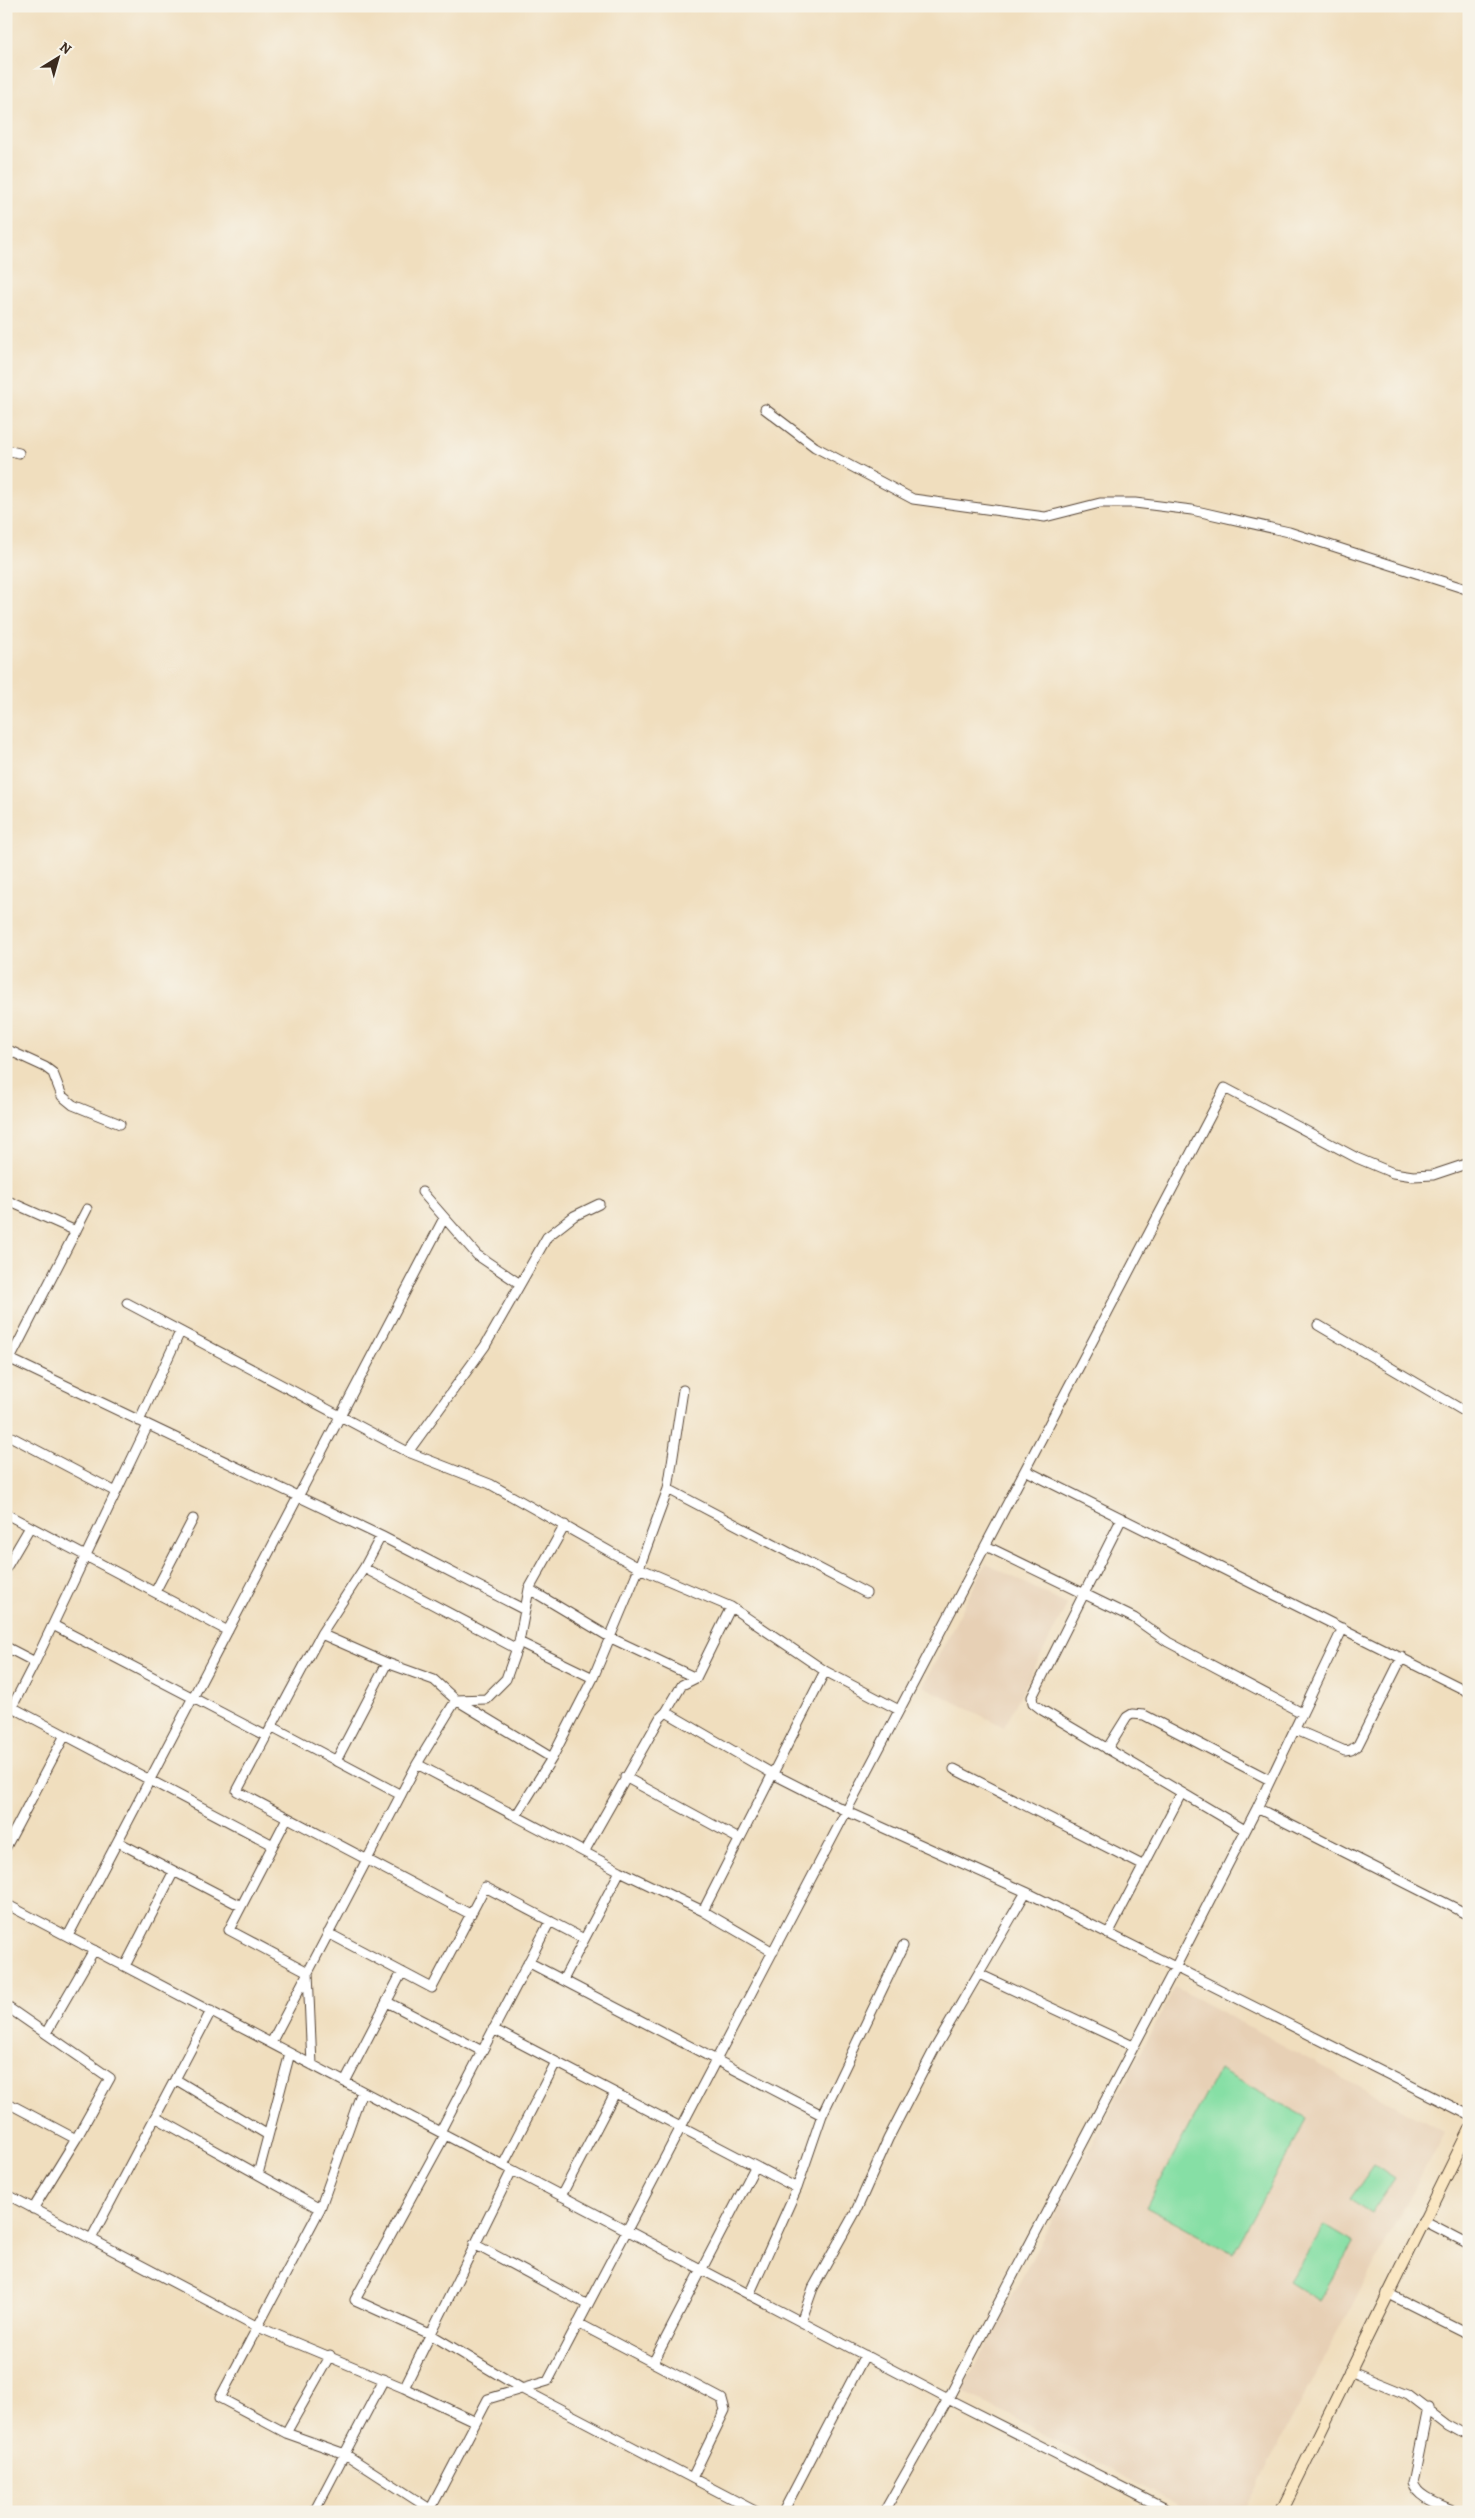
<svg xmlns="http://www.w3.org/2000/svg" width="1475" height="2518" viewBox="0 0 1475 2518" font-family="Alegreya,serif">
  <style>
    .built { fill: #e7d0b5 }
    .green { fill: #86dfa5; stroke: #608462 }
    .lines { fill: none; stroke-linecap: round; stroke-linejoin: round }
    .minor-casing { stroke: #564536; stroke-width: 11 }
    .secondary-casing { stroke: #564536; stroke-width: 13 }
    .minor { stroke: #fff; stroke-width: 9 }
    .secondary { stroke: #fae7c3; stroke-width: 11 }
  </style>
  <rect width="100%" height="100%" fill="#f7f3e8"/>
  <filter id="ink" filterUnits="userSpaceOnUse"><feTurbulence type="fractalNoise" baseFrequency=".02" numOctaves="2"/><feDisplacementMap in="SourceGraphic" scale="10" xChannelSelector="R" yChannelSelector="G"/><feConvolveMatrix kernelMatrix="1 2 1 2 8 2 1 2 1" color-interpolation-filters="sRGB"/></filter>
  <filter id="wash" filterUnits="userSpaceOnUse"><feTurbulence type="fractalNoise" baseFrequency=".0096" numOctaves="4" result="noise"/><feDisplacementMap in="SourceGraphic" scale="20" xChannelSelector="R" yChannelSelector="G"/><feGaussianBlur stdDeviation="1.12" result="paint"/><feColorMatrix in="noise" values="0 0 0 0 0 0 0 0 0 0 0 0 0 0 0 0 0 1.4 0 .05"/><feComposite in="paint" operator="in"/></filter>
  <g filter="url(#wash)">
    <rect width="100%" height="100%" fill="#f0debe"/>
    <!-- built -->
    <path class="built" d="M986,1563L1067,1605L1004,1727L923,1686Z
      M1175,1987L1444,2132L1243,2512H1191L962,2391Z"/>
    <!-- green -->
    <path class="green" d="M1219,2070L1307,2118L1233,2254L1146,2207Z
      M1374,2165L1395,2179L1372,2213L1350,2199Z
      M1324,2225L1354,2243L1319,2301L1289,2282Z"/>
  </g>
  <g filter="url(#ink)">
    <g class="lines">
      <defs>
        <path id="minor" d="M765,409L815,447L913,499L1045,517L1100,503H1135L1192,510L1289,532L1469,590
          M6,450L19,453
          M6,1049L45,1067L53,1073L62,1096L73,1105L120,1124
          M422,1192L477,1255L520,1284
          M6,1200L76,1231
          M127,1303L408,1452L490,1484L639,1568L731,1607L825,1671L899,1710
          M1318,1325L1469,1414
          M6,1357L381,1536L523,1609
          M6,1367L87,1209
          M139,1421L180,1332
          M6,1434L116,1492
          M408,1452L485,1346L547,1237L574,1216L599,1204
          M1025,1470L1469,1692
          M668,1489L866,1593
          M6,1514L228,1631
          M1122,1518L1032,1697L1033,1703L1042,1710L1245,1830
          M381,1536L364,1568L321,1634L237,1791L470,1914
          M986,1546L1134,1618L1168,1642L1302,1713
          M6,1568L30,1527
          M364,1568L517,1649
          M529,1589L611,1638L696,1678
          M155,1592L193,1519
          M53,1625L266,1736
          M321,1634L387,1663L434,1680L456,1700L552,1758
          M519,1642L593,1678
          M6,1647L35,1662
          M8,1705L273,1845
          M12,1707L35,1662L148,1425
          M666,1712L682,1685L696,1678L731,1607
          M271,1726L401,1795
          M1294,1729L1345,1751L1351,1750L1358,1745L1402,1657
          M1107,1749L1127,1717L1132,1714L1144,1715L1270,1780
          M336,1761L387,1663
          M417,1764L620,1871L703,1911L773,1952
          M954,1769L1142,1865
          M625,1777L739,1839
          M1257,1808L1469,1915
          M516,1816L552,1758L593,1678L639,1568L668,1489L683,1390
          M287,1818L229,1930L308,1972L312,2065
          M118,1842L241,1906
          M6,1847L65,1735
          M584,1852L660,1718L666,1712L773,1774L846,1811L1026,1892L1469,2115
          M6,1904L948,2399L1171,2512
          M703,1911L825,1671
          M328,1933L432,1988L485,1887L584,1939
          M1108,1934L1181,1794
          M68,1936L444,1218
          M528,1962L822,2115
          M125,1966L174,1871
          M979,1974L1133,2046
          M563,1980L620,1871
          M387,2002L482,2051
          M6,2006L110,2078L76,2139L33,2209
          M493,2029L797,2188
          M46,2033L94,1950
          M271,2043L417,1764L456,1700L486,1699L506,1679L519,1642L529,1589L565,1525
          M175,2079L268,2135
          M345,2082L402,1972
          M362,2091L320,2209L220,2398L286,2433L345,2454L430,2509
          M6,2102L76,2139
          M155,2117L320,2209
          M440,2132L550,1921
          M445,2135L355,2300L430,2334L524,2390L757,2512
          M503,2165L556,2062
          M258,2174L290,2053
          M6,2194L258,2327L404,2388L476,2422
          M561,2196L615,2093
          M1423,2220L1469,2244
          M91,2239L211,2011
          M474,2244L588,2305
          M1387,2293L1469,2334
          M749,2295L797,2188L822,2115L903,1946
          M801,2322L813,2288L856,2211L888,2139L934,2050L1026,1892
          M578,2323L722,2399L725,2410L692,2478
          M653,2363L755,2167
          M1349,2371L1408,2395L1447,2425L1469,2437
          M404,2388L512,2170
          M1428,2408L1413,2482C1418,2499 1442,2505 1457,2512
          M286,2433L330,2355
          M314,2512L384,2379
          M429,2512L488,2399L548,2381L1225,1088L1357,1158L1393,1173L1413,1176L1433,1175L1469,1163
          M783,2512L865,2355
          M884,2512L948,2399L1175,1968L1257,1808L1343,1628"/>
        <path id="secondary" d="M1281,2512L1469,2130"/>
      </defs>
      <!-- minor casing -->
      <use href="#minor" class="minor-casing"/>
      <!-- secondary casing -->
      <use href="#secondary" class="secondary-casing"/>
      <!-- minor -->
      <use href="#minor" class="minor"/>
      <!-- secondary -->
      <use href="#secondary" class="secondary"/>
    </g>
  </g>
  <!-- margin -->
  <rect width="1475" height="2518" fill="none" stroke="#f7f3e8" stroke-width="25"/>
  <!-- north arrow -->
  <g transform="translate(58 58) rotate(37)" stroke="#f7f3e8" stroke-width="4" paint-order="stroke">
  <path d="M0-4L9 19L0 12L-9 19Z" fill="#3b2a1e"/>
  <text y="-8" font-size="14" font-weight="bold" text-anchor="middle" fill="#3b2a1e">N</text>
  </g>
</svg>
